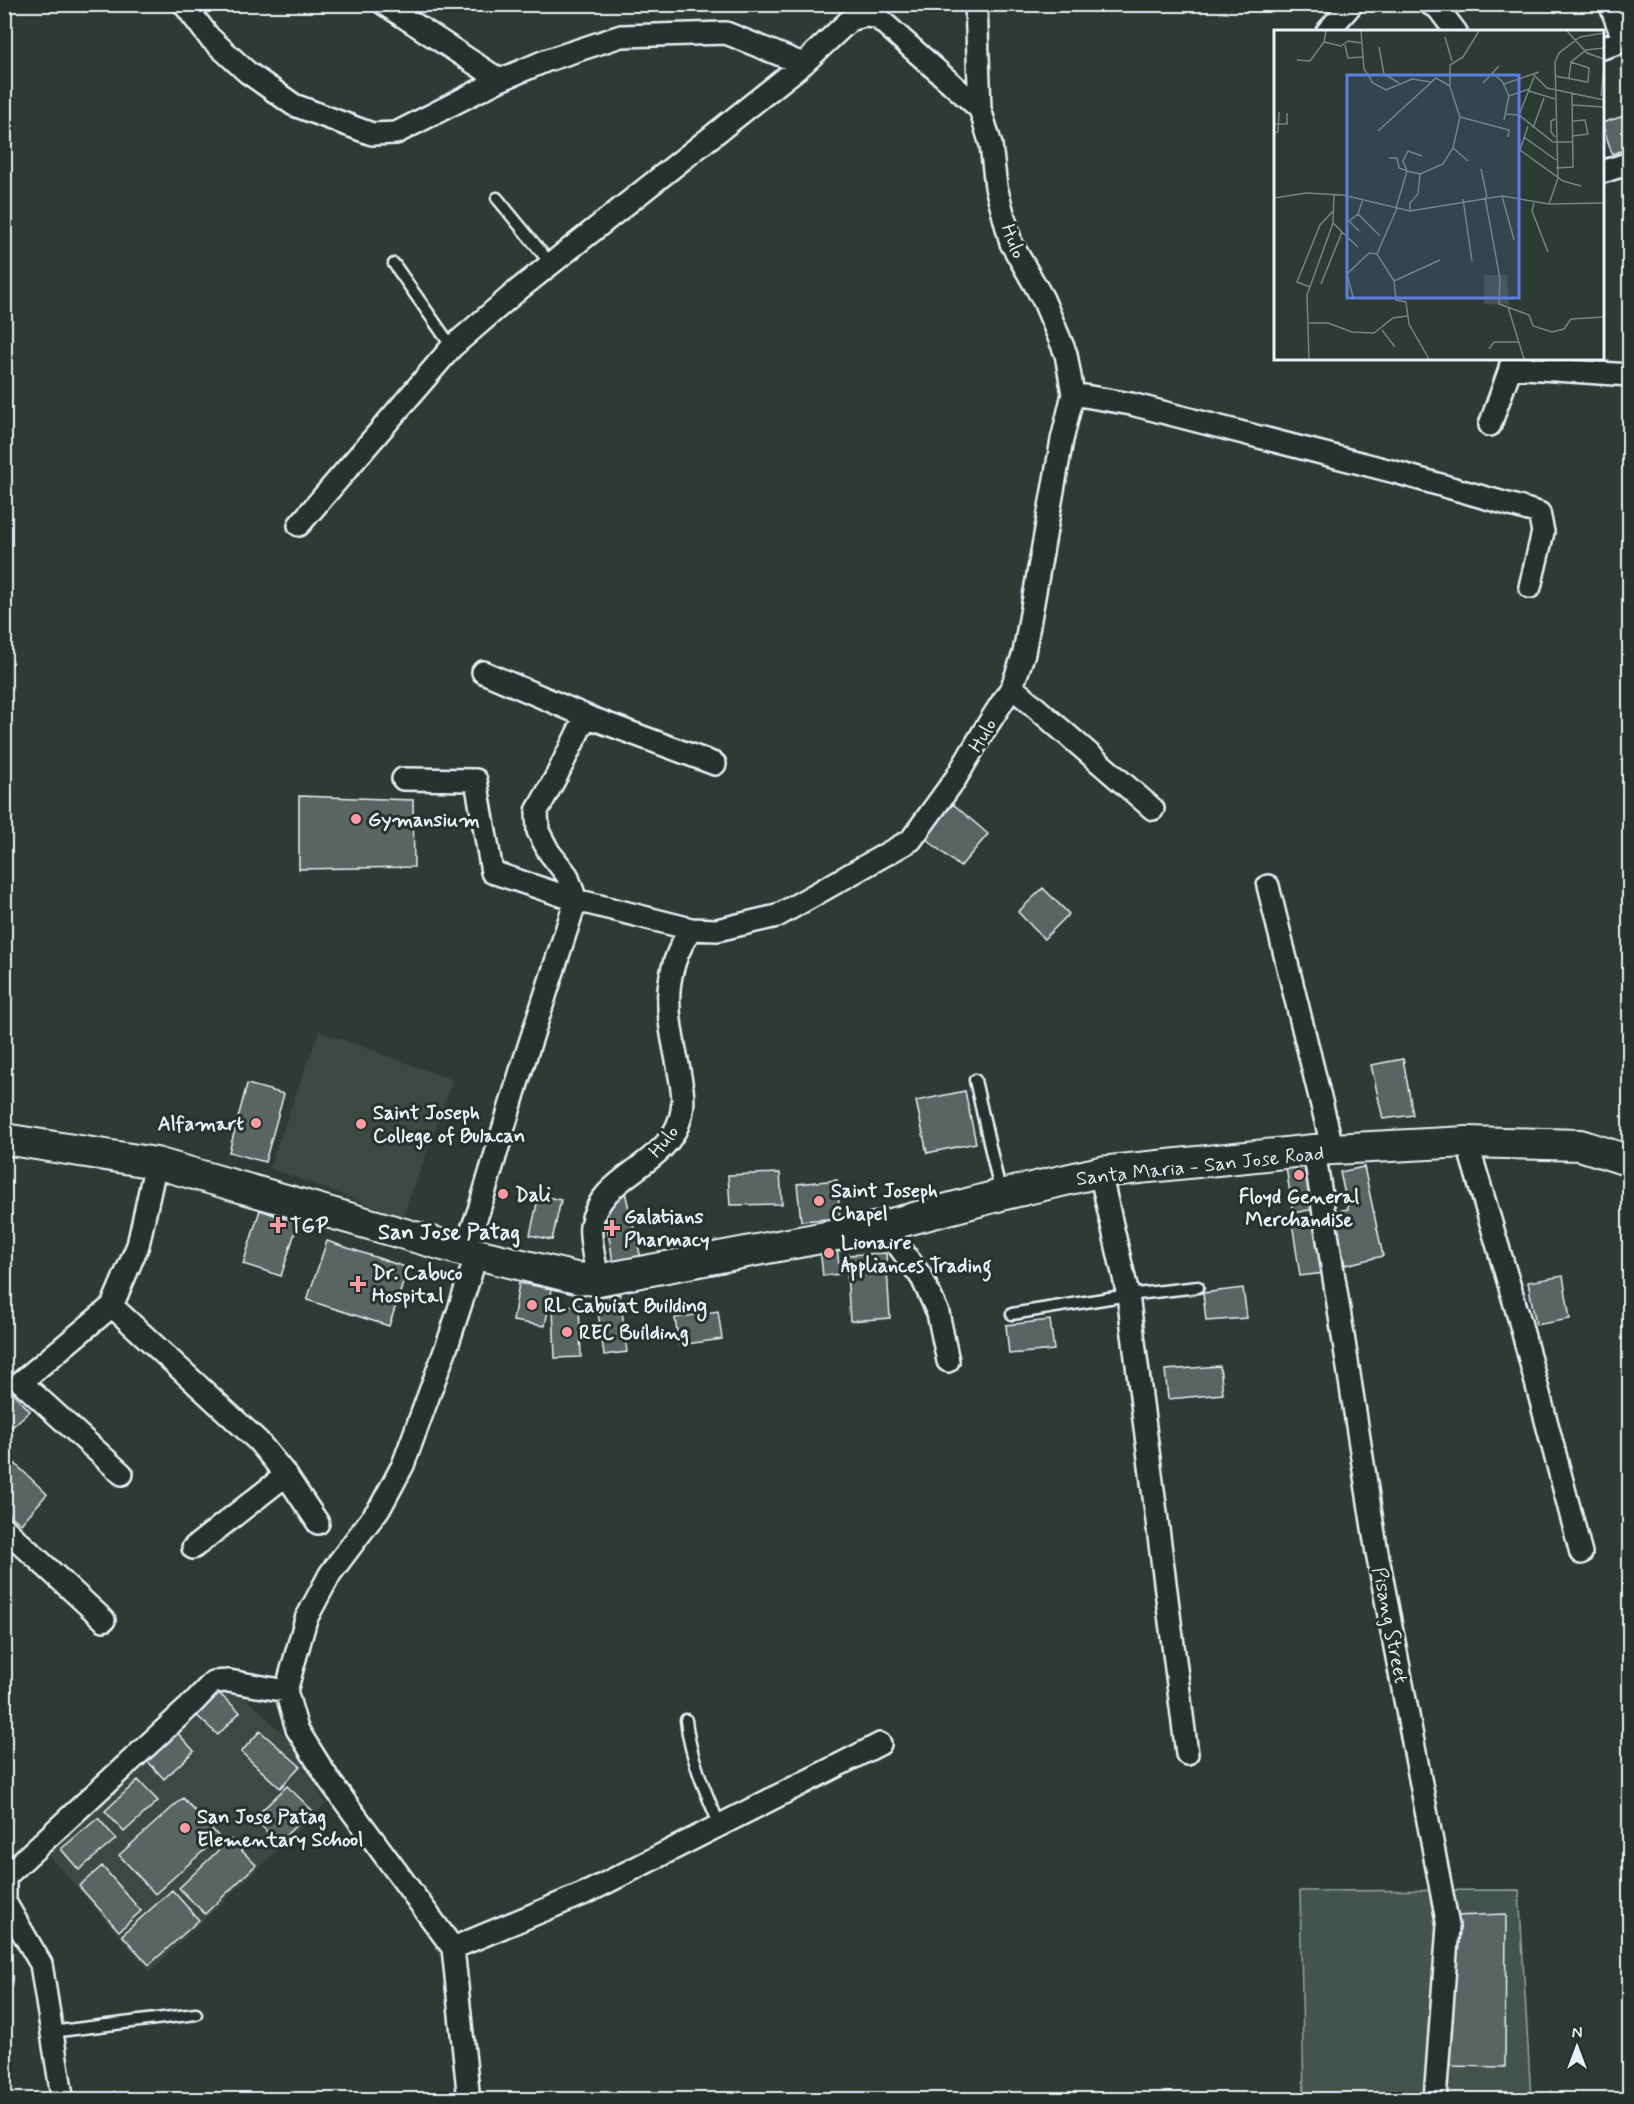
<svg xmlns="http://www.w3.org/2000/svg" width="1634" height="2104" viewBox="0 0 1634 2104" font-family="Mynerve,sans-serif">
  <style>
    .built { fill: #3b4843 }
    .green { fill: #45524e; stroke: #96a2a3; stroke-width: 1.5 }
    .building { fill: #596563; stroke: #e8f1f8; stroke-width: 1.5 }
    .lines { fill: none; stroke-linecap: round; stroke-linejoin: round }
    .service-casing { stroke: #e8f1f8; stroke-width: 15 }
    .minor-casing { stroke: #e8f1f8; stroke-width: 26 }
    .secondary-casing { stroke: #e8f1f8; stroke-width: 34 }
    .service { stroke: #26332d; stroke-width: 10 }
    .minor { stroke: #26332d; stroke-width: 21 }
    .secondary { stroke: #26332d; stroke-width: 30 }
    .poi-dot { fill: #ff9aa2; stroke: #26332d; stroke-width: 2 }
    .labels { text-anchor: middle; stroke-width: 6; stroke-linejoin: round; paint-order: stroke }
    .street-label { font-size: 20px; fill: #e8f1f8; stroke: #26332d }
    .poi-label { font-size: 20px; font-weight: bold; fill: #e8f1f8; stroke: #26332d; text-anchor: start }
    .quarter-label { font-size: 22px; font-weight: bold; fill: #e8f1f8; stroke: #26332d }
    .inset-road { fill: none; stroke: #788483; stroke-width: 1.5 }
    .view { fill: #5a7fe2; fill-opacity: 0.15; stroke: #5a7fe2; stroke-width: 3 }
    .inset-edge { fill: none; stroke: #e8f1f8; stroke-width: 3 }
  </style>
  <rect width="100%" height="100%" fill="#2e3b35"/>
  <filter id="ink" filterUnits="userSpaceOnUse"><feTurbulence type="fractalNoise" baseFrequency=".0167" numOctaves="2"/><feDisplacementMap in="SourceGraphic" scale="12" xChannelSelector="R" yChannelSelector="G"/><feConvolveMatrix kernelMatrix="1 2 1 2 8 2 1 2 1" color-interpolation-filters="sRGB"/></filter>
  <g filter="url(#ink)">
    <!-- built -->
    <path class="built" d="M319,1031L453,1080L403,1217L269,1168Z
      M210,1686L234,1687L287,1737L326,1804L150,1971L46,1852Z"/>
    <!-- green -->
    <path class="green" d="M1519,1890L1531,2099H1304L1300,1891Z"/>
    <!-- building -->
    <path class="building" d="M1630,114V148L1612,154L1602,123Z
      M299,796L413,800L414,867L299,869Z
      M953,804L988,834L960,867L925,838Z
      M1043,888L1069,914L1044,939L1018,912Z
      M1403,1059L1413,1115L1383,1119L1371,1065Z
      M247,1084L284,1094L265,1162L229,1152Z
      M965,1091L976,1143L927,1153L916,1101Z
      M1308,1164L1315,1209L1293,1213L1286,1167Z
      M1364,1167L1383,1256L1345,1265L1333,1212L1348,1209L1340,1172Z
      M780,1173L782,1204L730,1205L728,1175Z
      M837,1180L840,1218L801,1221L797,1184Z
      M625,1192L641,1258L613,1261L604,1208L611,1196Z
      M539,1195L561,1200L552,1240L530,1235Z
      M260,1210L298,1223L281,1276L243,1264Z
      M1319,1218L1325,1273L1300,1276L1292,1222Z
      M327,1241L408,1268L389,1326L307,1300Z
      M837,1247L840,1274L823,1276L820,1248Z
      M886,1253L890,1318L850,1321L846,1255Z
      M1563,1276L1570,1319L1536,1325L1528,1282Z
      M519,1283L552,1289L545,1326L513,1321Z
      M1243,1288L1247,1318L1206,1321L1203,1293Z
      M620,1294L627,1352L604,1355L596,1297Z
      M579,1305L581,1357L555,1358L553,1307Z
      M718,1311L722,1339L679,1345L675,1318Z
      M1050,1320L1054,1350L1009,1354L1006,1325Z
      M1220,1366L1223,1394L1168,1399L1165,1370Z
      M4,1384L30,1411L4,1434Z
      M4,1453L47,1494L21,1524L4,1510Z
      M215,1690L240,1712L218,1735L194,1713Z
      M173,1728L194,1751L164,1779L142,1755Z
      M260,1731L300,1766L280,1788L241,1752Z
      M138,1780L158,1801L124,1832L105,1811Z
      M287,1786L312,1810L278,1843L254,1818Z
      M183,1798L219,1837L155,1894L119,1855Z
      M98,1818L116,1839L79,1870L61,1849Z
      M230,1839L256,1865L205,1914L179,1888Z
      M102,1866L141,1911L119,1931L79,1886Z
      M172,1890L199,1920L149,1965L122,1935Z
      M1506,1914L1505,2067L1450,2066L1449,1992L1454,1916Z"/>
    <g class="lines">
      <defs>
        <path id="service" d="M497,198L551,264
          M394,264L452,347
          M975,1080L1001,1195
          M1012,1314L1128,1295L1198,1287
          M686,1720C690,1757 705,1791 720,1826
          M51,2032L196,2014"/>
        <path id="minor" d="M184,4L209,37L247,72L294,105L372,134L396,133L500,80L545,61L621,36L726,33L803,64
          M384,4L500,80
          M1430,4L1437,7L1456,32
          M1610,4L1624,41
          M1327,32L1352,4
          M1602,48L1630,39
          M1602,172L1630,163
          M1510,367L1630,375
          M1073,394L1131,404L1395,472L1539,513L1543,532L1530,587
          M1490,425L1514,358
          M299,525L452,347L518,290L803,64L850,20L864,16L877,17L980,109
          M483,672L586,716
          M1012,687L1153,809
          M403,779L476,780L492,872L576,900L519,1077L479,1210L464,1251
          M1268,886L1333,1150
          M691,929L576,900L567,875L549,852L538,831L537,811L557,775L586,716L715,764
          M1467,1142L1519,1318L1581,1553
          M1314,1150L1376,1547L1448,1926L1435,2100
          M1100,1172L1128,1295L1187,1754
          M884,1226L922,1278L938,1313L948,1361
          M477,1254L449,1340L403,1465L381,1506L330,1574L306,1619L286,1691L297,1729L329,1780L453,1948L590,1891L880,1744
          M598,1280C596,1265 589,1240 591,1226C599,1175 666,1167 680,1119C686,1101 681,1083 678,1065C667,1013 660,975 691,929L717,930L777,916L911,840L956,778L985,729L1012,687L1024,653L1062,440L1073,394L1066,354L1043,299L1011,243L996,187L991,145L980,109L976,4
          M112,1306L258,1441L286,1475L318,1523
          M122,1474L21,1382L112,1306L138,1245L156,1163
          M4,1528L104,1620
          M193,1548L286,1475
          M453,1948L469,2100
          M62,2096L41,1964L5,1902V1877L190,1706L213,1682L229,1681L286,1691"/>
        <path id="secondary" d="M4,1139L156,1163L464,1251L576,1278L598,1280L884,1226L1001,1195L1100,1172L1314,1150L1467,1142L1580,1145L1630,1161"/>
      </defs>
      <!-- service casing -->
      <use href="#service" class="service-casing"/>
      <!-- minor casing -->
      <use href="#minor" class="minor-casing"/>
      <!-- secondary casing -->
      <use href="#secondary" class="secondary-casing"/>
      <!-- service -->
      <use href="#service" class="service"/>
      <!-- minor -->
      <use href="#minor" class="minor"/>
      <!-- secondary -->
      <use href="#secondary" class="secondary"/>
    </g>
  </g>
  <!-- markers -->
  <g class="poi-dot">
    <circle cx="356" cy="819" r="6"/>
    <circle cx="256" cy="1123" r="6"/>
    <circle cx="361" cy="1124" r="6"/>
    <circle cx="1299" cy="1175" r="6"/>
    <circle cx="503" cy="1194" r="6"/>
    <circle cx="819" cy="1201" r="6"/>
    <path d="M275 1216h6v6h6v6h-6v6h-6v-6h-6v-6h6z"/>
    <path d="M609 1219h6v6h6v6h-6v6h-6v-6h-6v-6h6z"/>
    <circle cx="829" cy="1253" r="6"/>
    <path d="M355 1275h6v6h6v6h-6v6h-6v-6h-6v-6h6z"/>
    <circle cx="532" cy="1305" r="6"/>
    <circle cx="567" cy="1332" r="6"/>
    <circle cx="185" cy="1828" r="6"/>
  </g>
  <g class="labels">
    <!-- street labels -->
    <g class="street-label">
      <text transform="translate(1014 241) rotate(68)" y="7">Hulo</text>
      <text transform="translate(982 735) rotate(-59)" y="7">Hulo</text>
      <text transform="translate(663 1141) rotate(-51)" y="7">Hulo</text>
      <text transform="translate(1200 1165) rotate(-6)" y="7">Santa Maria - San Jose Road</text>
      <text transform="translate(1391 1625) rotate(79)" y="7">Pisang Street</text>
    </g>
    <!-- poi labels -->
    <g class="poi-label">
      <text x="368" y="826">Gymansium</text>
      <text x="373" y="1119">Saint Joseph<tspan x="373" dy="23">College of Bulacan</tspan></text>
      <text x="244" y="1130" text-anchor="end">Alfamart</text>
      <text x="831" y="1197">Saint Joseph<tspan x="831" dy="23">Chapel</tspan></text>
      <text x="515" y="1201">Dali</text>
      <text x="1299" y="1203" text-anchor="middle">Floyd General<tspan x="1299" dy="23">Merchandise</tspan></text>
      <text x="624" y="1223">Galatians<tspan x="624" dy="23">Pharmacy</tspan></text>
      <text x="290" y="1232">TGP</text>
      <text x="841" y="1249">Lionaire<tspan x="841" dy="23">Appliances Trading</tspan></text>
      <text x="372" y="1279">Dr. Cabuco<tspan x="372" dy="23">Hospital</tspan></text>
      <text x="544" y="1312">RL Cabuiat Building</text>
      <text x="579" y="1339">REC Building</text>
      <text x="197" y="1823">San Jose Patag<tspan x="197" dy="23">Elementary School</tspan></text>
    </g>
    <!-- quarter labels -->
    <g class="quarter-label">
      <text x="449" y="1239">San Jose Patag</text>
    </g>
  </g>
  <!-- overview -->
  <g transform="translate(1274 30)">
    <rect width="330" height="330" fill="#2e3b35"/>
    <path d="M210,245H233L235,275L210,274Z" fill="#45524e"/>
    <path class="inset-road" d="M87,1L90,39L99,53L112,60L138,49L157,52M293,1L313,23L330,29M171,7L178,31M50,12L67,16L74,11L88,13M71,15L74,28L89,27M105,17L110,44L125,53M23,30L36,31L50,12L52,1M218,43L228,51L235,66L230,90M259,44L273,58L330,70M281,46L314,52L315,38L297,32M295,48L297,32L312,20L330,18M209,53L225,36M230,54L265,42M255,61L281,69M235,66L255,59M327,66L330,35M298,75L330,77M232,84L245,85L279,112H299M245,85L260,47M186,87L235,100L234,107M281,89L277,91V102L281,107M299,91L311,90L314,104L299,106M0,94H13V83M254,96L246,120L289,151L307,156M259,98L270,68M104,101L162,48L176,56M0,103L4,102L5,82M250,107L282,130M179,118L194,131M115,128H123L125,138L133,141L122,178M282,138L299,137L298,63M207,139L213,167M146,144L133,141L129,131L134,121L148,126M228,166L240,210M211,167L226,249L225,274L255,285L259,296L278,302L290,299L297,289L330,287M0,168L32,163L69,165L136,181L228,166L275,174L330,173M189,169L198,231M260,173L258,181L274,222M275,174L284,148L281,32L285,23L306,7L330,3M123,178L103,224L120,251L166,230M136,181V173L144,164L146,144L169,134L179,118L186,87L176,57V35L189,27L205,1M84,184L106,206M85,201L75,191L84,184L89,169M68,202L84,217M120,251L122,270L132,272L135,294L155,329M47,254L68,202L59,193M36,257L23,252L46,195L59,181M79,267L73,244L95,223L103,224M234,277L250,329M35,293H54L78,302L100,303L119,288L133,286M108,300L121,317M215,319L220,312H244M35,329L33,265L59,193L60,164"/>
    <path class="view" d="M73,45H245V268H73Z"/>
    <rect width="330" height="330" class="inset-edge"/>
  </g>
  <!-- margin -->
  <rect width="1634" height="2104" fill="none" stroke="#26332d" stroke-width="24"/>
  <rect x="12" y="12" width="1610" height="2080" fill="none" stroke="#e8f1f8" stroke-width="2" filter="url(#ink)"/>
  <!-- north arrow -->
  <g transform="translate(1577 2047)" stroke="#26332d" stroke-width="4.5" paint-order="stroke">
  <path d="M0-4.5L10 22L0 15L-10 22Z" fill="#e8f1f8"/>
  <text y="-9" font-size="16" font-weight="bold" text-anchor="middle" fill="#e8f1f8">N</text>
  </g>
</svg>
